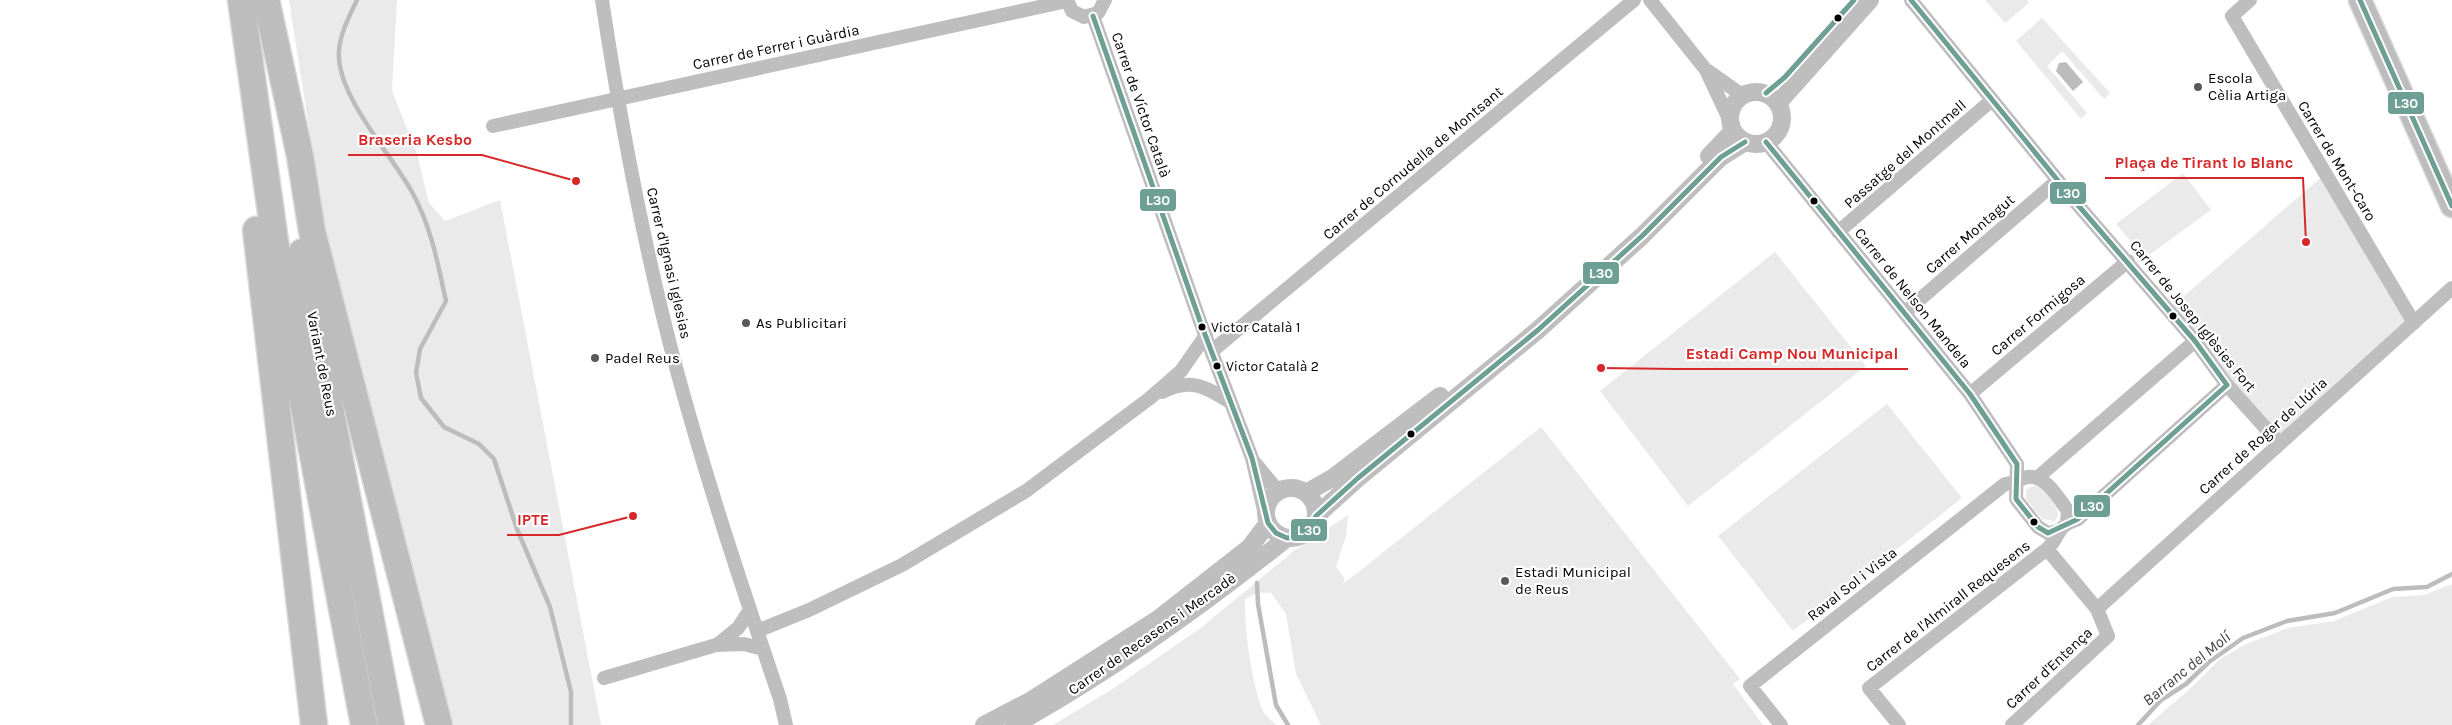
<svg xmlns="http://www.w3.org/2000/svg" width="2452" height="725" viewBox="0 0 2452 725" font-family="Karla,sans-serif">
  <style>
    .green { fill: #eaeaea }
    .water { fill: #bcbcbc }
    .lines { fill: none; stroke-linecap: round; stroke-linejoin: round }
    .stream { stroke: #bcbcbc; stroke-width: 4.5 }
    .primary-casing { stroke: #dbdbdb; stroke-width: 25 }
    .motorway-casing { stroke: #dbdbdb; stroke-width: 29 }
    .minor { stroke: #bebebe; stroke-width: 14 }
    .tertiary { stroke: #bebebe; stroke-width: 18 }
    .primary { stroke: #bdbdbd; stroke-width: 22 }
    .motorway { stroke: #bdbdbd; stroke-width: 26 }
    .bus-1-casing { stroke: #fff; stroke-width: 9 }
    .bus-1 { stroke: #6e9f95; stroke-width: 5 }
    .bus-dot { fill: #000; stroke: #fff; stroke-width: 2 }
    .poi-dot { fill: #595959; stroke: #fff; stroke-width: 2 }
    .labels { text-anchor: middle; stroke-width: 4.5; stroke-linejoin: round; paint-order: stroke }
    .bus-label { font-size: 14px; fill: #000; stroke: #fff; text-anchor: start }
    .street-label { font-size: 15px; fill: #000; stroke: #fff }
    .poi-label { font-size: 15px; fill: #000; stroke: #fff; text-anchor: start }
    .water-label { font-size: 16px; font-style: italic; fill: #404040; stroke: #fff }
    .leader { fill: none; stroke: #d62828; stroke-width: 2 }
    .callout-dot { fill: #d62828; stroke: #fff; stroke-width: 2 }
    .callout-label { font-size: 16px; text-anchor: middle; font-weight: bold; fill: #d62828; stroke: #fff; stroke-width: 4.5; stroke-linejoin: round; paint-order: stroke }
    .line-badge { stroke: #fff; stroke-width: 2 }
    .badge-label { font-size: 14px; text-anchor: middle; font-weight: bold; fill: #fff }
  </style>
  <rect width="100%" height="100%" fill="#fff"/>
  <!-- green -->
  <path class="green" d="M289,0H397L392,91L417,154L429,203L445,221L500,200L601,725H452L327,244Z
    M1985,0H2027L2029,3L2005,23Z
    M2042,18L2110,93L2104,99L2062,51L2047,66L2087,113L2081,119L2016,41Z
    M2183,173L2211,210L2145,258L2116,224Z
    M2325,174L2414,323L2279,443L2168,310Z
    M1775,252L1866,366L1688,506L1600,391Z
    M1887,404L1962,498L1793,631L1718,536Z
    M1541,427L1740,679L1733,684L1763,725H1321L1296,674L1286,614L1271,593C1260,592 1254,593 1245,600C1244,627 1252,686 1263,711C1266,716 1272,721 1276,725H1053L1114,688L1202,627L1295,550L1348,515L1346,536L1336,566L1345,580L1342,585Z
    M2035,486C2044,490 2058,505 2058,515L2055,521L2042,519L2026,499V490L2030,487Z
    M2452,584V725H2148L2190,689L2220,659L2246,644L2288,628L2334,621L2392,597L2424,595Z"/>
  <!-- water -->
  <path class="water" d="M2066,62L2083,82L2073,91L2056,71L2059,63Z"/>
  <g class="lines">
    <!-- stream -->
    <path class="stream" d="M357,0C350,15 340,33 339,51C336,95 391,154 412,192C431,226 438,264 446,301L420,349L416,373L421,398L444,427L479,444L494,459L517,529L550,607L571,692V725
      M1257,583L1258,604L1276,705L1288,725
      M2138,725L2161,700L2186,684L2209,662L2243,638L2287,621L2335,613L2393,589L2427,587L2452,574"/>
    <defs>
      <path id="primary" d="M2360,0L2452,206"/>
      <path id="motorway" d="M241,0L275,241L297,371L364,725
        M267,4L300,156L312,231L439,725
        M256,230L314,725
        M302,252L309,298L391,725"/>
    </defs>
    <!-- primary casing -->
    <use href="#primary" class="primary-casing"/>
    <!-- motorway casing -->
    <use href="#motorway" class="motorway-casing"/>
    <!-- minor -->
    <path class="minor" d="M602,0C621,125 644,249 677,371C707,482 743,590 780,699L786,725
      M1067,0L1072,11L1084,17L1098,13L1105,0
      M1650,0L1706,70L1730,121
      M1911,0L2077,204L2195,341L2227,385L2279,443
      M2250,0L2232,16L2414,323
      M1093,16L1201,324L1252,458L1266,519
      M1708,71L1742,95
      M493,126L1067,1
      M1766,142L1970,394L2017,464L2016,499L2038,527L2048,533L2058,531
      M1838,232L1992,100
      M1904,313L2058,180
      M1212,351L1634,0
      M1162,392C1191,378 1204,386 1230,402
      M1970,394L2128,261
      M1255,463L1278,491
      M2037,478L2195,341
      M2097,609L2452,288
      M757,631L809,610L902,565L1026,491L1150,398L1181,371L1206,335
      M717,645L738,628L750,610
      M604,678L716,645L744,644L763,649
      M1781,725L1750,686L2005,484C2017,483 2019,479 2027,477C2045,474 2059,499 2068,511L2067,523
      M1899,725L1869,688L2047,549C2062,535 2054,527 2078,519L2227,385
      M2012,725L2108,636L2097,609L2047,549"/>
    <!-- tertiary -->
    <path class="tertiary" d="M1730 118a26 26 0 1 1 52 0a26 26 0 1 1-52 0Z
      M1778,103L1870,0
      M1709,156L1733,131
      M1266 513a25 25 0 1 1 50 0a25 25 0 1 1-50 0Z
      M1306,493L1334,477L1440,396
      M1316,516L1358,478L1538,330L1642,236L1721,157L1745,142
      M984,725L1030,701L1158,619L1250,547L1268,523
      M1014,725C1110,672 1202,606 1287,538"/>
    <!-- primary -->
    <use href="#primary" class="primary"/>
    <!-- motorway -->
    <use href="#motorway" class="motorway"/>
    <defs>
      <path id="bus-1" d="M1911,0L2077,204L2195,341L2227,385
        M2360,0L2452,206
        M1093,16L1201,324L1252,458L1268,523L1276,533L1287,538L1296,537L1308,531L1316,516L1358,478L1538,330L1642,236L1721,157L1745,142
        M1766,93L1785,77L1854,0
        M1766,142L1970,394L2017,464L2016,499L2038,527L2048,533L2078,519L2227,385"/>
    </defs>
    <!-- bus-1 casing -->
    <use href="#bus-1" class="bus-1-casing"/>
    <!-- bus-1 -->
    <use href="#bus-1" class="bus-1"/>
  </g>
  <!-- markers -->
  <g class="bus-dot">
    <circle cx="1838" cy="18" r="4.5"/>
    <circle cx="1814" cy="201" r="4.5"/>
    <circle cx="2173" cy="316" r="4.5"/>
    <circle cx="1202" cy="327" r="4.5"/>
    <circle cx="1217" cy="366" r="4.5"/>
    <circle cx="1411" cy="434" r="4.5"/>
    <circle cx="2034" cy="522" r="4.5"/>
  </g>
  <g class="poi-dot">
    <circle cx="2198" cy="87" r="5"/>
    <circle cx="746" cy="323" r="5"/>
    <circle cx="595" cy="358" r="5"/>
    <circle cx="1505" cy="581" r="5"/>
  </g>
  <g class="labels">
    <!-- bus labels -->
    <g class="bus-label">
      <text x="1211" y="332">Victor Català 1</text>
      <text x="1226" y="371">Victor Català 2</text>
    </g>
    <!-- street labels -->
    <g class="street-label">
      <text transform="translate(776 47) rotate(-12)" y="5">Carrer de Ferrer i Guàrdia</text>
      <text transform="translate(1141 105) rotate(71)" y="5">Carrer de Víctor Català</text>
      <text transform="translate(1905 154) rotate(-41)" y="5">Passatge del Montmell</text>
      <text transform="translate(2337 161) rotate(59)" y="5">Carrer de Mont-Caro</text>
      <text transform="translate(1413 163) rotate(-40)" y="5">Carrer de Cornudella de Montsant</text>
      <text transform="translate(1970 234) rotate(-41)" y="5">Carrer Montagut</text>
      <text transform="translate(669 263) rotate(77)" y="5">Carrer d'Ignasi Iglesias</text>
      <text transform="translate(1913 298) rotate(51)" y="5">Carrer de Nelson Mandela</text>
      <text transform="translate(2038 315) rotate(-40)" y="5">Carrer Formigosa</text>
      <text transform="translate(2193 316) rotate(51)" y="5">Carrer de Josep Iglèsies Fort</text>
      <text transform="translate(322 364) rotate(79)" y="5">Variant de Reus</text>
      <text transform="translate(2263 436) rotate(-42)" y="5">Carrer de Roger de Llúria</text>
      <text transform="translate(1852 584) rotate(-38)" y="5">Raval Sol i Vista</text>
      <text transform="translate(1948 606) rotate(-38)" y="5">Carrer de l'Almirall Requesens</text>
      <text transform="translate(1152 634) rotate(-35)" y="5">Carrer de Recasens i Mercadè</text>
      <text transform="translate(2049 668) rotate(-43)" y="5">Carrer d'Entença</text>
    </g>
    <!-- poi labels -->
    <g class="poi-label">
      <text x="2208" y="83">Escola<tspan x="2208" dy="17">Cèlia Artiga</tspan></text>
      <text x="756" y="328">As Publicitari</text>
      <text x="605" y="363">Padel Reus</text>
      <text x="1515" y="577">Estadi Municipal<tspan x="1515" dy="17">de Reus</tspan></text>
    </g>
    <!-- water labels -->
    <g class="water-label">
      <text transform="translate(2186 668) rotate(-39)" y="6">Barranc del Molí</text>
    </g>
  </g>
  <!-- callouts -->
  <path class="leader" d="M576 181L482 155H348M2306 242L2303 178H2105M1601 368L1676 369H1908M633 516L559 535H507"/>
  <g class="callout-dot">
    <circle cx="576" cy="181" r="5"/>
    <circle cx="2306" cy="242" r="5"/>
    <circle cx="1601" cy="368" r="5"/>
    <circle cx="633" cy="516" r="5"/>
  </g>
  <g class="callout-label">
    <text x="415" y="145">Braseria Kesbo</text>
    <text x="2204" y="168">Plaça de Tirant lo Blanc</text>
    <text x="1792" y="359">Estadi Camp Nou Municipal</text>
    <text x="533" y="525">IPTE</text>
  </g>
  <g class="line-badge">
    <rect x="2387" y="91" width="38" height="24" rx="5" fill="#6e9f95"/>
    <rect x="2049" y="181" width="38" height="24" rx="5" fill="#6e9f95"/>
    <rect x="1139" y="188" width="38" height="24" rx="5" fill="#6e9f95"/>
    <rect x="1582" y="261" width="38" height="24" rx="5" fill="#6e9f95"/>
    <rect x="2073" y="494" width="38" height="24" rx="5" fill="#6e9f95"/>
    <rect x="1290" y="518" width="38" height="24" rx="5" fill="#6e9f95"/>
  </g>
  <g class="badge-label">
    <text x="2406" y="108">L30</text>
    <text x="2068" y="198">L30</text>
    <text x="1158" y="205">L30</text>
    <text x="1601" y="278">L30</text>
    <text x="2092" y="511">L30</text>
    <text x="1309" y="535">L30</text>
  </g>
</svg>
